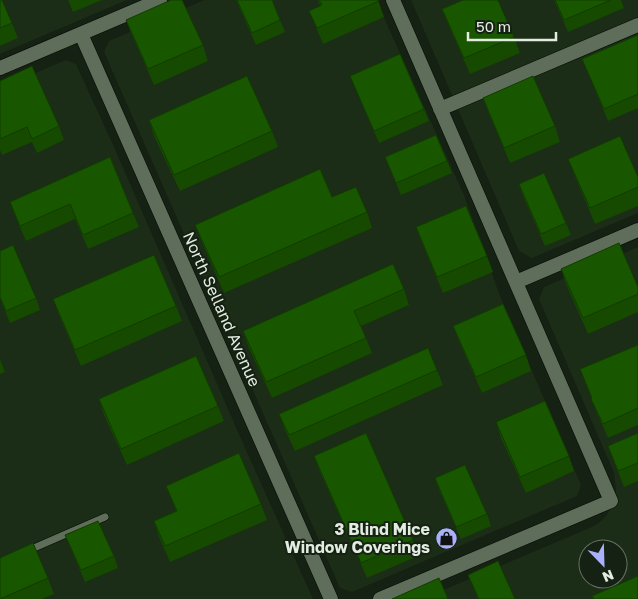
<svg xmlns="http://www.w3.org/2000/svg" width="638" height="599" viewBox="0 0 638 599" font-family="'Golos Text',sans-serif">
  <style>
    .built { fill: #1b2c17; fill-rule: evenodd }
    .lines { fill: none; stroke-linecap: round; stroke-linejoin: round }
    .service-casing { stroke: #020a01; stroke-width: 8 }
    .minor-casing { stroke: #020a01; stroke-width: 15 }
    .service { stroke: #5f6d5b; stroke-width: 7 }
    .minor { stroke: #5f6d5b; stroke-width: 14 }
    .wall { fill: #154a00 }
    .building { fill: #185600; stroke: #113c00 }
    .labels { text-anchor: middle; stroke-width: 4; stroke-linejoin: round; paint-order: stroke }
    .street-label { font-size: 16px; fill: #e3ece1; stroke: #152112 }
    .poi-label { font-size: 16px; font-weight: bold; fill: #e3ece1; stroke: #152112; text-anchor: end }
  </style>
  <rect width="100%" height="100%" fill="#152112"/>
  <!-- built -->
  <path class="built" d="M0,0H127L0,54Z
    M204,0H376L464,195L500,296L581,485L577,496L352,592L340,588L104,52L109,41Z
    M411,0H638V213L532,258L519,251Z
    M66,60L76,64L114,147L242,441L313,599H0V88Z
    M638,247V599H422L592,527L600,522L606,516L611,508L615,499L616,490L614,473L539,299L544,287ZM588,549H618V579H588Z"/>
  <g class="lines">
    <defs>
      <path id="service" d="M27,551L105,517"/>
      <path id="minor" d="M81,34L331,599
        M0,68L160,0
        M440,109L638,25
        M516,282L638,230
        M380,599L611,501L393,0"/>
    </defs>
    <!-- service casing -->
    <use href="#service" class="service-casing"/>
    <!-- minor casing -->
    <use href="#minor" class="minor-casing"/>
    <!-- service -->
    <use href="#service" class="service"/>
    <!-- minor -->
    <use href="#minor" class="minor"/>
  </g>
  <!-- wall -->
  <path class="wall" d="M0,0L12,23L18,38L0,46Z
    M68,0H102L73,12Z
    M236,0H272L285,32L256,45Z
    M318,0H378L384,17L323,44L309,11L320,6Z
    M554,0H621L624,8L568,32Z
    M442,9L514,37L520,53L470,74L448,24Z
    M126,20L203,45L208,61L154,85L132,35Z
    M638,35V108L608,121L587,71L582,59Z
    M350,76L424,109L429,121L379,143L355,88Z
    M0,81L59,126L64,140L37,153L32,142L2,155L0,150Z
    M483,98L555,126L560,142L510,163L489,114Z
    M149,120L272,131L278,147L180,191L154,136Z
    M110,157L133,213L139,227L88,249L75,219L26,241L15,216L10,202Z
    M385,157L447,161L452,173L401,195Z
    M568,159L638,177V206L595,224L574,174Z
    M519,184L566,223L571,235L545,246L523,196Z
    M367,212L372,228L224,293L201,240L195,225Z
    M416,227L487,256L493,272L443,293L422,243Z
    M0,251L36,298L40,310L10,323L0,299Z
    M561,269L638,287V312L588,334L566,284Z
    M404,289L409,305L361,326L372,353L272,398L248,346L243,331Z
    M53,299L176,306L182,321L81,366L59,315Z
    M453,326L526,355L531,371L482,393L459,341Z
    M638,345V425L608,438L597,413L580,369Z
    M0,359L5,372L0,374Z
    M437,370L443,385L295,451L285,430L279,414Z
    M99,399L218,406L224,421L127,465L104,415Z
    M496,422L569,456L574,471L526,493L501,438Z
    M638,433V481L624,487L608,446Z
    M314,456L413,540L418,556L367,578L320,472Z
    M435,478L487,514L491,526L461,539L439,490Z
    M166,486L261,504L267,520L170,562L159,537L154,521L176,511Z
    M65,535L114,556L118,568L85,582L70,547Z
    M468,575L515,599H478Z
    M48,578L54,594L42,599H0Z"/>
  <!-- building -->
  <path class="building" d="M0,0H2L12,23L0,28Z
    M171,0H182L203,45L148,69L126,20Z
    M237,0H272L280,20L252,33Z
    M319,0H378L379,1L317,28L309,11L322,5Z
    M463,0H498L514,37L464,58L442,9Z
    M555,0H611L564,20Z
    M638,35V94L604,109L582,59Z
    M400,54L424,109L374,131L350,76Z
    M32,66L59,126L32,139L27,127L0,139V81Z
    M247,76L272,131L174,175L149,120Z
    M533,76L555,126L504,148L483,98Z
    M436,135L447,161L396,183L385,157Z
    M620,136L638,177V187L590,208L568,159Z
    M110,157L133,213L83,235L70,204L20,226L10,202Z
    M320,169L332,197L356,187L367,212L219,277L195,225Z
    M544,173L566,223L541,234L519,184Z
    M466,206L487,256L437,277L416,227Z
    M619,243L638,287V294L583,318L561,269Z
    M13,245L36,298L6,311L0,297V251Z
    M154,255L176,306L75,350L53,299Z
    M393,264L404,289L354,311L366,338L266,382L243,331Z
    M503,304L526,355L476,377L453,326Z
    M638,345V408L603,424L591,399L592,398L580,369Z
    M428,348L437,370L289,435L279,414Z
    M196,356L218,406L121,449L99,399Z
    M545,401L569,456L520,477L496,422Z
    M366,433L413,540L361,563L314,456Z
    M638,433V463L618,471L608,446Z
    M239,453L261,504L165,546L154,521L177,511L166,486Z
    M465,465L487,514L456,527L435,478Z
    M98,521L114,556L81,570L65,535Z
    M33,543L48,578L0,599V558Z
    M498,561L515,599H479L468,575Z
    M638,576V599H594L592,596Z
    M439,578L448,599H392Z"/>
  <!-- icons -->
  <defs>
    <symbol id="shop-disc" viewBox="-11 -11 22 22"><circle r="9.5" fill="#a9b0fc" stroke="#152112"/><path d="M-5-2.5h2.3a2.7 3.5 0 0 1 5.4 0H5L5.5 6h-11ZM-1.5-2.5h3a1.5 2.3 0 0 0-3 0Z" fill="#111"/></symbol>
  </defs>
  <g fill-rule="evenodd">
    <use href="#shop-disc" x="434" y="526" width="25" height="25"/>
  </g>
  <g class="labels">
    <!-- street labels -->
    <g class="street-label">
      <text transform="translate(222 309) rotate(66)" y="6">North Selland Avenue</text>
    </g>
    <!-- poi labels -->
    <g class="poi-label">
      <text x="430" y="535">3 Blind Mice<tspan x="430" dy="18">Window Coverings</tspan></text>
    </g>
  </g>
  <!-- north arrow -->
  <g transform="translate(603 564) rotate(157)"><circle r="24" fill="#152112" stroke="#677265"/>
  <path d="M0-4L9 19L0 12L-9 19Z" fill="#a9b0fc"/>
  <text y="-8" font-size="14" font-weight="bold" text-anchor="middle" fill="#e3ece1">N</text>
  </g>
  <!-- scale -->
  <path d="M468 32v8h88v-8" fill="none" stroke="#e3ece1" stroke-width="2.5"/>
  <text x="476" y="32" font-size="15" fill="#e3ece1" stroke="#152112" stroke-width="4" paint-order="stroke">50 m</text>
</svg>
